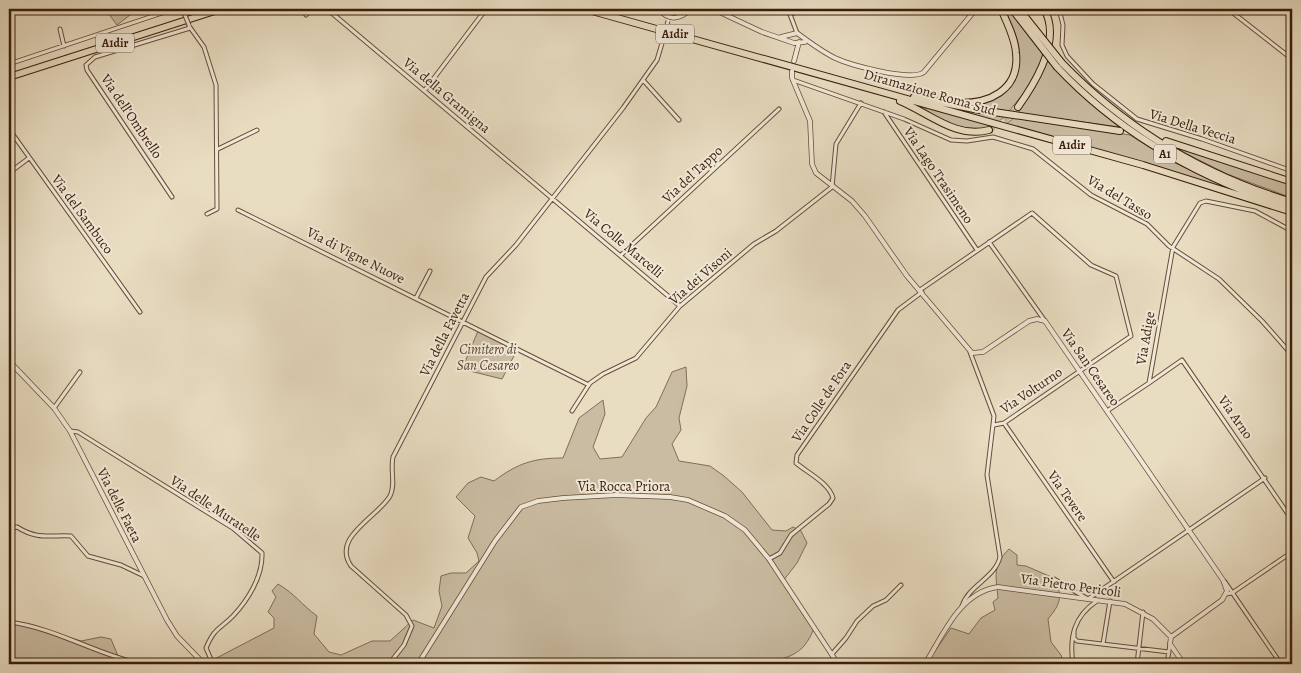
<svg xmlns="http://www.w3.org/2000/svg" width="1301" height="673" viewBox="0 0 1301 673" font-family="Alegreya,serif">
  <style>
    .green { fill: #cabca2; stroke: #826d56 }
    .lines { fill: none; stroke-linecap: round; stroke-linejoin: round }
    .motorway-tunnel { stroke: #c5b69d; stroke-width: 6; stroke-dasharray: 6 3; stroke-linecap: butt }
    .minor-casing { stroke: #664e38; stroke-width: 5 }
    .tertiary-casing { stroke: #664e38; stroke-width: 5.5 }
    .motorway-casing { stroke: #3a1e0b; stroke-width: 8 }
    .minor { stroke: #f0e8d7; stroke-width: 3 }
    .tertiary { stroke: #f0e8d7; stroke-width: 4 }
    .motorway { stroke: #e8dcc1; stroke-width: 6 }
    .minor-bridge-casing { stroke: #664e38; stroke-width: 5; stroke-linecap: butt }
    .motorway-bridge-casing { stroke: #3a1e0b; stroke-width: 8; stroke-linecap: butt }
    .minor-bridge { stroke: #f0e8d7; stroke-width: 3 }
    .motorway-bridge { stroke: #e8dcc1; stroke-width: 6 }
    .labels { text-anchor: middle; stroke-width: 4; stroke-linejoin: round; paint-order: stroke }
    .shield { fill: #f0e8d7; stroke: #715b48; stroke-width: 1 }
    .shield-label { font-size: 12px; font-weight: bold; fill: #3a1e0b }
    .street-label { font-size: 14px; fill: #3a1e0b; stroke: #f0e8d7 }
    .park-label { font-size: 14px; font-style: italic; fill: #5e4631; stroke: #f0e8d7 }
  </style>
  <rect width="100%" height="100%" fill="#e8dcc1"/>
  <filter id="stains"><feTurbulence type="fractalNoise" baseFrequency=".004" numOctaves="4"/><feColorMatrix values="0 0 0 0 .2 0 0 0 0 .09 0 0 0 0 .02 0 0 0 .5 -.17"/></filter>
  <radialGradient id="worn" r=".72"><stop offset=".6" stop-color="#630" stop-opacity="0"/><stop offset="1" stop-color="#630" stop-opacity=".3"/></radialGradient>
  <!-- green -->
  <path class="green" d="M105,9H126L130,15L117,25Z
    M659,9H689L678,16L669,15Z
    M1005,9H1008L1044,56L1028,88L1009,111L971,105L1002,94C1025,53 1023,52 1005,9Z
    M1047,61L1085,99L1119,127L1018,113L1035,87Z
    M915,99L1004,117L998,122Z
    M919,105L993,126C964,136 942,121 919,105Z
    M1014,118L1130,135L1173,162L1248,197L1006,124Z
    M1163,142L1292,184V198L1227,174Z
    M478,331L517,350L502,379L462,369Z
    M686,367L687,386L679,418L681,430L672,444L679,461L710,466L724,476L742,492L772,530L786,531L793,527L801,531L807,543L797,563L783,581L814,628C803,657 788,657 761,664H205L274,628V618L268,612L276,597L272,591L278,584C295,594 302,605 317,616L314,634L329,652L341,655L372,641H390L413,620L434,628L442,606L439,591L441,576L451,573H466L479,561L477,553L468,538L475,516L456,497L468,483L481,477L494,481C518,463 534,458 563,458L579,418L603,400L605,414L593,447L600,459L622,457L646,418L656,407L672,372Z
    M1009,549L1017,555V565L1026,566L1056,579C1062,599 1061,603 1048,619L1051,642L1061,655L1064,664H926L951,628L969,634L981,618L995,610L993,602L998,598C996,576 992,566 1009,549Z
    M9,623L43,629L81,641L101,637L111,639L118,656L140,664H9Z"/>
  <g class="lines">
    <!-- motorway-tunnel -->
    <path class="motorway-tunnel" d="M989,130L1005,120L1018,107"/>
    <defs>
      <path id="minor" d="M327,9L680,306
        M788,9L797,33
        M1059,9L1063,25L1062,45L1067,56L1093,84L1137,119L1202,139L1292,171
        M1228,9L1292,59
        M790,14L806,9
        M306,15L312,9
        M189,26L204,47L216,85L217,209L207,214
        M60,29L64,46
        M9,64L174,9
        M643,80L679,120
        M793,80L904,119L951,140L967,141L993,137L1033,149L1091,195L1147,224L1169,246L1219,279L1262,321L1292,355
        M425,90L486,9
        M884,112L977,250
        M9,129L140,312
        M218,149L257,130
        M9,173L29,158
        M172,197L87,70L86,65L95,57L190,28
        M238,210L589,385
        M989,242L1045,321
        M621,255L779,109
        M920,290L1032,213L1091,265L1116,276L1131,336L1004,423L994,425
        M416,298L430,271
        M1149,383L1182,360L1292,520
        M54,408L80,372
        M572,411L590,383L603,374L636,358L680,306L754,244L776,231L832,187L836,144L861,103
        M1107,411L1149,383L1173,247L1200,203L1206,201L1255,211L1292,231
        M1004,423L1114,582
        M70,431L78,432L234,529L262,553C263,576 248,600 233,616C219,630 215,627 206,648L213,664
        M9,529L17,527C38,540 48,535 71,536L88,556L121,565L144,576
        M769,559L780,553L791,535L829,504L833,498C829,483 808,473 796,463L797,455L898,310L922,292
        M1054,579L1088,599L1265,478
        M1225,582L1281,664
        M1226,594L1232,593L1292,552
        M962,606C969,585 995,578 1000,557L987,475L994,416L970,352
        M9,622C56,628 95,654 141,664
        M1074,631V638L1077,641L1169,652
        M1103,644L1110,601
        M832,654L846,638L857,621L873,606L886,600L901,585
        M389,664L404,645L412,626L406,615L351,566C331,537 378,517 390,496C396,485 390,470 393,457L486,277L516,245L623,108L657,60L663,40
        M1073,664C1069,637 1074,616 1097,601
        M1137,664L1143,612
        M1167,664L1170,644
        M1286,664L1292,658"/>
      <path id="tertiary" d="M658,9C670,22 680,19 691,9
        M713,9L762,32L794,43L805,42
        M781,37L797,33C809,42 821,51 835,58C850,65 912,82 924,72L976,9
        M794,61L799,42
        M792,71V78L810,121L812,164L816,173L852,201L865,216L907,276L972,353L983,352L1029,321L1037,319L1045,321L1223,580L1227,591L1222,600L1171,637L1170,644L1184,664
        M9,361L54,408L70,431L167,620L177,636L204,664
        M418,664L495,541L521,507L538,501L563,498L616,495L670,497L688,500L725,516L745,530L769,559L838,664
        M925,664C943,635 960,592 998,587L1125,604L1153,619L1171,637"/>
      <path id="motorway" d="M585,9L1143,165L1292,212
        M1062,63C1127,130 1203,175 1292,202
        M1057,67C1122,136 1203,180 1292,208
        M9,77L221,9
        M914,97L974,109L1120,131
        M900,101C929,113 956,139 989,130
        M957,103C988,104 1020,91 1016,53C1015,38 1007,23 1001,9
        M1018,107C1036,82 1062,40 1044,9
        M1166,141L1292,182"/>
    </defs>
    <!-- minor casing -->
    <use href="#minor" class="minor-casing"/>
    <!-- tertiary casing -->
    <use href="#tertiary" class="tertiary-casing"/>
    <!-- motorway casing -->
    <use href="#motorway" class="motorway-casing"/>
    <!-- minor -->
    <use href="#minor" class="minor"/>
    <!-- tertiary -->
    <use href="#tertiary" class="tertiary"/>
    <!-- motorway -->
    <use href="#motorway" class="motorway"/>
    <defs>
      <path id="minor-bridge" d="M184,13L189,25
        M663,40L668,21"/>
      <path id="motorway-bridge" d="M1012,9L1057,67
        M1019,9L1062,63"/>
    </defs>
    <!-- minor-bridge casing -->
    <use href="#minor-bridge" class="minor-bridge-casing"/>
    <!-- motorway-bridge casing -->
    <use href="#motorway-bridge" class="motorway-bridge-casing"/>
    <!-- minor-bridge -->
    <use href="#minor-bridge" class="minor-bridge"/>
    <!-- motorway-bridge -->
    <use href="#motorway-bridge" class="motorway-bridge"/>
  </g>
  <g class="labels">
    <!-- shield labels -->
    <g class="shield">
      <rect x="656" y="24.5" width="38" height="19" rx="4"/>
      <rect x="96" y="33.5" width="38" height="19" rx="4"/>
      <rect x="1053" y="135.5" width="38" height="19" rx="4"/>
      <rect x="1154" y="144.5" width="22" height="19" rx="4"/>
    </g>
    <g class="shield-label">
      <text x="675" y="38">A1dir</text>
      <text x="115" y="47">A1dir</text>
      <text x="1072" y="149">A1dir</text>
      <text x="1165" y="158">A1</text>
    </g>
    <!-- street labels -->
    <g class="street-label">
      <text transform="translate(930 92) rotate(16)" y="5">Diramazione Roma Sud</text>
      <text transform="translate(447 95) rotate(40)" y="5">Via della Gramigna</text>
      <text transform="translate(132 116) rotate(56)" y="5">Via dell'Ombrello</text>
      <text transform="translate(1193 126) rotate(17)" y="5">Via Della Veccia</text>
      <text transform="translate(692 174) rotate(-43)" y="5">Via del Tappo</text>
      <text transform="translate(939 175) rotate(56)" y="5">Via Lago Trasimeno</text>
      <text transform="translate(1120 197) rotate(31)" y="5">Via del Tasso</text>
      <text transform="translate(83 214) rotate(54)" y="5">Via del Sambuco</text>
      <text transform="translate(624 243) rotate(40)" y="5">Via Colle Marcelli</text>
      <text transform="translate(356 255) rotate(27)" y="5">Via di Vigne Nuove</text>
      <text transform="translate(700 276) rotate(-41)" y="5">Via dei Visoni</text>
      <text transform="translate(444 334) rotate(-63)" y="5">Via della Favetta</text>
      <text transform="translate(1145 338) rotate(-80)" y="5">Via Adige</text>
      <text transform="translate(1091 367) rotate(55)" y="5">Via San Cesareo</text>
      <text transform="translate(1031 390) rotate(-34)" y="5">Via Volturno</text>
      <text transform="translate(821 401) rotate(-56)" y="5">Via Colle de Fora</text>
      <text transform="translate(1236 417) rotate(55)" y="5">Via Arno</text>
      <text x="624" y="491">Via Rocca Priora</text>
      <text transform="translate(1068 496) rotate(55)" y="5">Via Tevere</text>
      <text transform="translate(120 505) rotate(63)" y="5">Via delle Faeta</text>
      <text transform="translate(216 508) rotate(34)" y="5">Via delle Muratelle</text>
      <text transform="translate(1071 585) rotate(8)" y="5">Via Pietro Pericoli</text>
    </g>
    <!-- park labels -->
    <g class="park-label">
      <text x="488" y="354">Cimitero di<tspan x="488" dy="16">San Cesareo</tspan></text>
    </g>
  </g>
  <!-- margin -->
  <rect width="1301" height="673" fill="none" stroke="#e8dcc1" stroke-width="30"/>
  <rect x="10" y="10" width="1281" height="653" fill="none" stroke="#3a1e0b" stroke-width="2.5"/>
  <rect x="15" y="15" width="1271" height="643" fill="none" stroke="#3a1e0b"/>
  <rect width="100%" height="100%" filter="url(#stains)"/>
  <rect width="100%" height="100%" fill="url(#worn)"/>
</svg>
